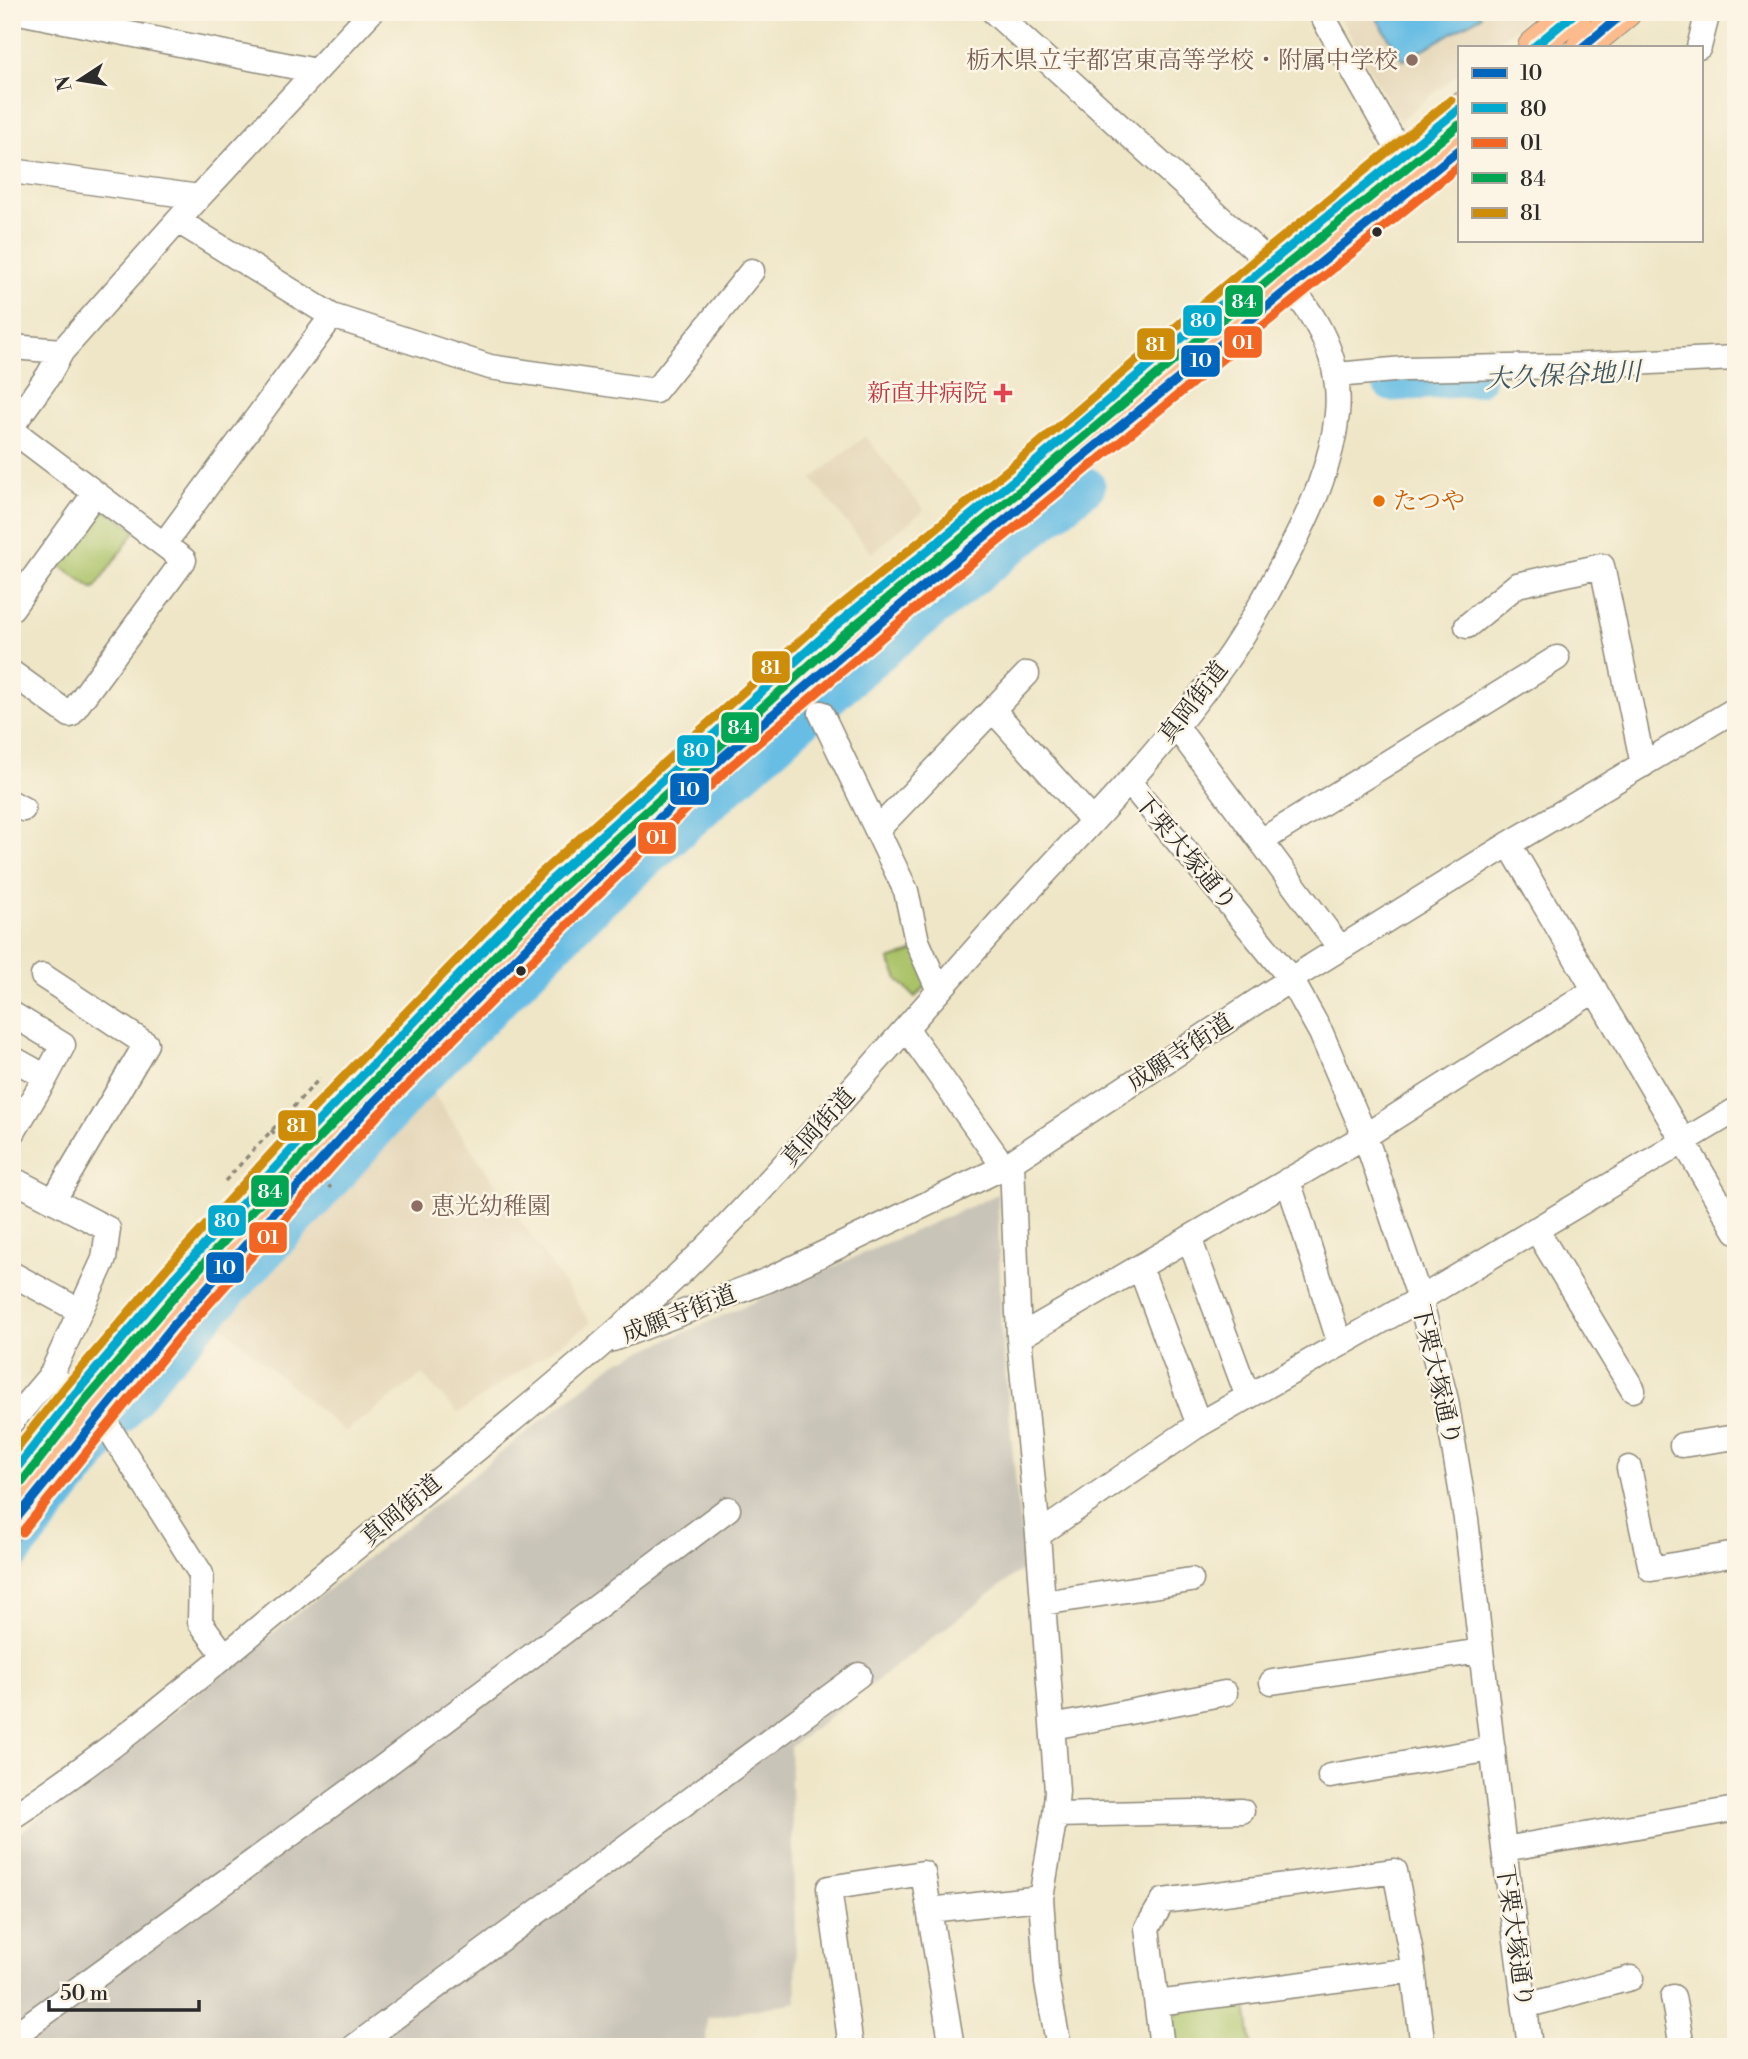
<svg xmlns="http://www.w3.org/2000/svg" width="1748" height="2059" viewBox="0 0 1748 2059" font-family="'Libre Bodoni','Noto Serif JP',serif">
  <style>
    .built { fill: #e4d6b7 }
    .industrial { fill: #c9c4b8 }
    .green { fill: #aac267; stroke: #6a7649; stroke-width: 2 }
    .water { fill: #67bde4; stroke: #497488; stroke-width: 2 }
    .lines { fill: none; stroke-linecap: round; stroke-linejoin: round }
    .river { stroke: #67bde4; stroke-width: 37 }
    .minor-casing { stroke: #8d8879; stroke-width: 27 }
    .major-casing { stroke: #8d8879; stroke-width: 34 }
    .path { stroke: #8d8879; stroke-width: 3.5; stroke-dasharray: 5 5; stroke-linecap: butt }
    .minor { stroke: #fff; stroke-width: 24 }
    .major { stroke: #fbbb8d; stroke-width: 32 }
    .path-bridge { stroke: #8d8879; stroke-width: 3.5; stroke-dasharray: 5 5; stroke-linecap: butt }
    .bus-1-casing { stroke: #fcf5e5; stroke-width: 14 }
    .bus-2-casing { stroke: #fcf5e5; stroke-width: 14 }
    .bus-3-casing { stroke: #fcf5e5; stroke-width: 14 }
    .bus-4-casing { stroke: #fcf5e5; stroke-width: 14 }
    .bus-5-casing { stroke: #fcf5e5; stroke-width: 14 }
    .bus-1 { stroke: #0065bd; stroke-width: 9 }
    .bus-2 { stroke: #00a9ce; stroke-width: 9 }
    .bus-3 { stroke: #f26522; stroke-width: 9 }
    .bus-4 { stroke: #00a651; stroke-width: 9 }
    .bus-5 { stroke: #ce8d09; stroke-width: 9 }
    .education-dot { fill: #8d6e63; stroke: #fcf5e5; stroke-width: 2.5 }
    .bus-dot { fill: #2b2b2b; stroke: #fcf5e5; stroke-width: 2.5 }
    .health-dot { fill: #e0444e; stroke: #fcf5e5; stroke-width: 2.5 }
    .food-dot { fill: #e8710a; stroke: #fcf5e5; stroke-width: 2.5 }
    .labels { text-anchor: middle; stroke-width: 5; stroke-linejoin: round; paint-order: stroke }
    .education-label { font-size: 24px; fill: #785e54; stroke: #fcf5e5; text-anchor: end }
    .health-label { font-size: 24px; fill: #be3a42; stroke: #fcf5e5; text-anchor: end }
    .food-label { font-size: 24px; fill: #c56008; stroke: #fcf5e5; text-anchor: start }
    .street-label { font-size: 24px; fill: #2b2b2b; stroke: #fcf5e5 }
    .water-label { font-size: 26px; font-style: italic; fill: #3d5762; stroke: #fcf5e5 }
    .line-badge { stroke: #fcf5e5; stroke-width: 2.5 }
    .badge-label { font-size: 19px; text-anchor: middle; font-weight: bold; fill: #fff }
  </style>
  <rect width="100%" height="100%" fill="#fcf5e5"/>
  <filter id="ink" filterUnits="userSpaceOnUse"><feTurbulence type="fractalNoise" baseFrequency=".0143" numOctaves="2"/><feDisplacementMap in="SourceGraphic" scale="14" xChannelSelector="R" yChannelSelector="G"/><feConvolveMatrix kernelMatrix="1 2 1 2 8 2 1 2 1" color-interpolation-filters="sRGB"/></filter>
  <filter id="wash" filterUnits="userSpaceOnUse"><feTurbulence type="fractalNoise" baseFrequency=".00686" numOctaves="4" result="noise"/><feDisplacementMap in="SourceGraphic" scale="28" xChannelSelector="R" yChannelSelector="G"/><feGaussianBlur stdDeviation="1.57" result="paint"/><feColorMatrix in="noise" values="0 0 0 0 0 0 0 0 0 0 0 0 0 0 0 0 0 1.4 0 .05"/><feComposite in="paint" operator="in"/></filter>
  <g filter="url(#wash)">
    <rect width="100%" height="100%" fill="#efe6c7"/>
    <!-- built -->
    <path class="built" d="M1337,12H1535L1491,47H1459V73L1399,121Z
      M865,436L924,510L871,553L812,479Z
      M431,1090L591,1323L458,1413L422,1375L345,1432L217,1322Z"/>
    <!-- industrial -->
    <path class="industrial" d="M998,1194L1001,1329L1024,1568L790,1747L797,2002L707,2018L706,2047H12V1839L613,1364Z"/>
    <!-- green -->
    <path class="green" d="M107,511L136,530L94,589L55,562L90,512Z
      M917,950L930,982L915,997L899,981L889,960Z
      M1245,1999L1252,2047H1177L1173,2018L1184,2006Z"/>
    <!-- water -->
    <path class="water" d="M1373,12H1479L1481,16L1403,61Z"/>
    <g class="lines">
      <!-- river -->
      <path class="river" d="M1391,383L1477,378
        M120,1416L163,1362L319,1195L428,1072L593,907L870,661L1087,486
        M12,1554L99,1443"/>
    </g>
  </g>
  <g filter="url(#ink)">
    <g class="lines">
      <defs>
        <path id="minor" d="M19,12L316,71
          M1320,12L1402,156
          M1699,47L1708,12
          M12,171L199,197
          M332,316L490,367L655,391L752,271
          M12,347L62,351
          M1336,375L1404,369L1566,366L1736,358
          M12,426L48,376L62,351L199,197L371,12
          M12,430L184,560L70,715L12,673
          M164,544L332,316L178,221
          M12,608L95,493
          M1467,626L1517,585L1602,566L1643,765
          M993,710L1093,821
          M821,713L906,891L917,941L939,991
          M1175,725L1340,948
          M1129,782L1291,979L1321,1033L1365,1136L1420,1299L1446,1400L1466,1519L1504,1849L1530,2047
          M12,803L23,809
          M877,830L1027,674
          M1261,841L1557,658
          M1509,844L1736,1231
          M43,976L146,1044L53,1201
          M12,1014L63,1045L46,1077
          M906,1028L1004,1167
          M12,1058L46,1077L12,1134
          M1012,1163L1019,1337L1038,1535L1057,1791L1055,1815L1041,1898L1047,1983L1059,2047
          M12,1179L108,1229L104,1259L51,1375L12,1421
          M1288,1180L1340,1344
          M1536,1229L1633,1390
          M1189,1238L1248,1397
          M1140,1267L1199,1425
          M12,1274L80,1311
          M1019,1337L1365,1136L1595,990
          M613,1339L768,1280L1004,1167L1291,979L1509,844L1736,709
          M51,1375L100,1414L201,1574L200,1622L225,1656
          M1682,1445L1736,1437
          M1629,1468L1651,1569L1736,1554
          M1038,1535L1195,1427L1420,1299L1736,1110
          M1043,1603L1191,1580
          M1272,1682L1481,1651
          M1053,1727L1225,1693
          M1330,1776L1493,1749
          M1055,1815L1242,1811
          M12,1817C119,1747 217,1662 315,1581C436,1481 561,1385 675,1278C729,1227 779,1170 829,1115C888,1048 947,981 1006,915C1080,834 1159,755 1223,665C1248,630 1268,592 1288,554C1311,510 1332,464 1337,414C1343,353 1310,306 1270,263L994,12
          M1504,1849L1736,1809
          M929,1910L1041,1898
          M1673,1997L1682,2047
          M1157,2003L1413,1970
          M1525,2006L1631,1978
          M12,2037L371,1776L728,1509
          M354,2047L859,1675
          M851,2047L829,1888L923,1873L952,2047
          M1162,2047L1147,1928L1163,1901L1395,1871L1411,1953L1423,2047"/>
        <path id="major" d="M1534,47L1576,12
          M1583,47L1625,12
          M12,1474L75,1394L175,1277L310,1130L549,882L835,626L1018,477L1270,263L1459,109
          M12,1524L173,1326L369,1107L572,902L724,756L907,600L1459,150"/>
      </defs>
      <!-- minor casing -->
      <use href="#minor" class="minor-casing"/>
      <!-- major casing -->
      <use href="#major" class="major-casing"/>
      <!-- path -->
      <path class="path" d="M225,1181L320,1078"/>
      <!-- minor -->
      <use href="#minor" class="minor"/>
      <!-- major -->
      <use href="#major" class="major"/>
      <!-- path-bridge -->
      <path class="path-bridge" d="M271,1130L331,1188"/>
      <defs>
        <path id="bus-1" d="M1583,47L1625,12
          M12,1524L173,1326L369,1107L572,902L724,756L907,600L1459,150"/>
        <path id="bus-2" d="M1534,47L1576,12
          M12,1474L75,1394L175,1277L310,1130L549,882L835,626L1018,477L1270,263L1459,109"/>
        <path id="bus-3" d="M22,1532L182,1334L378,1115L581,911L732,765L915,609L1459,166"/>
        <path id="bus-4" d="M22,1482L84,1402L184,1285L319,1138L558,891L843,635L1026,486L1278,272L1459,125"/>
        <path id="bus-5" d="M12,1454L66,1386L166,1269L301,1121L541,873L827,617L1010,468L1262,254L1451,100"/>
      </defs>
      <!-- bus-1 casing -->
      <use href="#bus-1" class="bus-1-casing"/>
      <!-- bus-2 casing -->
      <use href="#bus-2" class="bus-2-casing"/>
      <!-- bus-3 casing -->
      <use href="#bus-3" class="bus-3-casing"/>
      <!-- bus-4 casing -->
      <use href="#bus-4" class="bus-4-casing"/>
      <!-- bus-5 casing -->
      <use href="#bus-5" class="bus-5-casing"/>
      <!-- bus-1 -->
      <use href="#bus-1" class="bus-1"/>
      <!-- bus-2 -->
      <use href="#bus-2" class="bus-2"/>
      <!-- bus-3 -->
      <use href="#bus-3" class="bus-3"/>
      <!-- bus-4 -->
      <use href="#bus-4" class="bus-4"/>
      <!-- bus-5 -->
      <use href="#bus-5" class="bus-5"/>
    </g>
  </g>
  <!-- markers -->
  <g class="education-dot">
    <circle cx="1412" cy="60" r="7"/>
    <circle cx="417" cy="1206" r="7"/>
  </g>
  <g class="bus-dot">
    <circle cx="1377" cy="232" r="6"/>
    <circle cx="521" cy="971" r="6"/>
  </g>
  <path class="health-dot" d="M999.5 382.5h7v7h7v7h-7v7h-7v-7h-7v-7h7z"/>
  <circle class="food-dot" cx="1379" cy="501" r="7"/>
  <g class="labels">
    <!-- education labels -->
    <g class="education-label">
      <text x="1398" y="68">栃木県立宇都宮東高等学校・附属中学校</text>
      <text x="431" y="1214" text-anchor="start">恵光幼稚園</text>
    </g>
    <!-- health labels -->
    <g class="health-label">
      <text x="987" y="401">新直井病院</text>
    </g>
    <!-- food labels -->
    <g class="food-label">
      <text x="1393" y="509">たつや</text>
    </g>
    <!-- street labels -->
    <g class="street-label">
      <text transform="translate(1193 702) rotate(-52)" y="8">真岡街道</text>
      <text transform="translate(1186 852) rotate(50)" y="8">下栗大塚通り</text>
      <text transform="translate(1180 1052) rotate(-33)" y="8">成願寺街道</text>
      <text transform="translate(818 1127) rotate(-48)" y="8">真岡街道</text>
      <text transform="translate(679 1314) rotate(-21)" y="8">成願寺街道</text>
      <text transform="translate(1437 1375) rotate(77)" y="8">下栗大塚通り</text>
      <text transform="translate(401 1510) rotate(-40)" y="8">真岡街道</text>
      <text transform="translate(1515 1936) rotate(82)" y="8">下栗大塚通り</text>
    </g>
    <!-- water labels -->
    <g class="water-label">
      <text transform="translate(1563 375) rotate(-3)" y="9">大久保谷地川</text>
    </g>
  </g>
  <g class="line-badge">
    <rect x="1224" y="284" width="40" height="34" rx="7" fill="#00a651"/>
    <rect x="1182" y="304" width="41" height="33" rx="7" fill="#00a9ce"/>
    <rect x="1223" y="325" width="40" height="34" rx="7" fill="#f26522"/>
    <rect x="1136" y="327" width="40" height="34" rx="7" fill="#ce8d09"/>
    <rect x="1180" y="344" width="41" height="34" rx="7" fill="#0065bd"/>
    <rect x="751" y="650" width="40" height="34" rx="7" fill="#ce8d09"/>
    <rect x="720" y="711" width="40" height="33" rx="7" fill="#00a651"/>
    <rect x="676" y="734" width="40" height="33" rx="7" fill="#00a9ce"/>
    <rect x="669" y="772" width="41" height="34" rx="7" fill="#0065bd"/>
    <rect x="637" y="821" width="40" height="34" rx="7" fill="#f26522"/>
    <rect x="277" y="1109" width="40" height="33" rx="7" fill="#ce8d09"/>
    <rect x="250" y="1174" width="40" height="34" rx="7" fill="#00a651"/>
    <rect x="207" y="1204" width="40" height="33" rx="7" fill="#00a9ce"/>
    <rect x="248" y="1221" width="40" height="33" rx="7" fill="#f26522"/>
    <rect x="205" y="1251" width="40" height="33" rx="7" fill="#0065bd"/>
  </g>
  <g class="badge-label">
    <text x="1244" y="308">84</text>
    <text x="1203" y="327">80</text>
    <text x="1243" y="349">01</text>
    <text x="1156" y="351">81</text>
    <text x="1201" y="367">10</text>
    <text x="771" y="674">81</text>
    <text x="740" y="734">84</text>
    <text x="696" y="757">80</text>
    <text x="689" y="796">10</text>
    <text x="657" y="844">01</text>
    <text x="297" y="1132">81</text>
    <text x="270" y="1198">84</text>
    <text x="227" y="1227">80</text>
    <text x="268" y="1244">01</text>
    <text x="225" y="1274">10</text>
  </g>
  <!-- margin -->
  <rect width="1748" height="2059" fill="none" stroke="#fcf5e5" stroke-width="42"/>
  <!-- legend -->
  <rect x="1458" y="46" width="245" height="196" fill="#fcf5e5" stroke="#a8a49b" stroke-width="2"/>
  <rect x="1472" y="68" width="35" height="10" fill="#0065bd" stroke="#a8a49b" stroke-width="2"/>
  <text x="1520" y="80" font-size="21" fill="#2b2b2b">10</text>
  <rect x="1472" y="103" width="35" height="10" fill="#00a9ce" stroke="#a8a49b" stroke-width="2"/>
  <text x="1520" y="116" font-size="21" fill="#2b2b2b">80</text>
  <rect x="1472" y="138" width="35" height="10" fill="#f26522" stroke="#a8a49b" stroke-width="2"/>
  <text x="1520" y="150" font-size="21" fill="#2b2b2b">01</text>
  <rect x="1472" y="173" width="35" height="10" fill="#00a651" stroke="#a8a49b" stroke-width="2"/>
  <text x="1520" y="186" font-size="21" fill="#2b2b2b">84</text>
  <rect x="1472" y="208" width="35" height="10" fill="#ce8d09" stroke="#a8a49b" stroke-width="2"/>
  <text x="1520" y="220" font-size="21" fill="#2b2b2b">81</text>
  <!-- north arrow -->
  <g transform="translate(80 80) rotate(258)" stroke="#fcf5e5" stroke-width="5" paint-order="stroke">
  <path d="M0-5L12 26L0 18L-12 26Z" fill="#2b2b2b"/>
  <text y="-10" font-size="19" font-weight="bold" text-anchor="middle" fill="#2b2b2b">N</text>
  </g>
  <!-- scale -->
  <path d="M49 2000v10h150v-10" fill="none" stroke="#2b2b2b" stroke-width="3.5"/>
  <text x="60" y="2000" font-size="21" fill="#2b2b2b" stroke="#fcf5e5" stroke-width="5" paint-order="stroke">50 m</text>
</svg>
